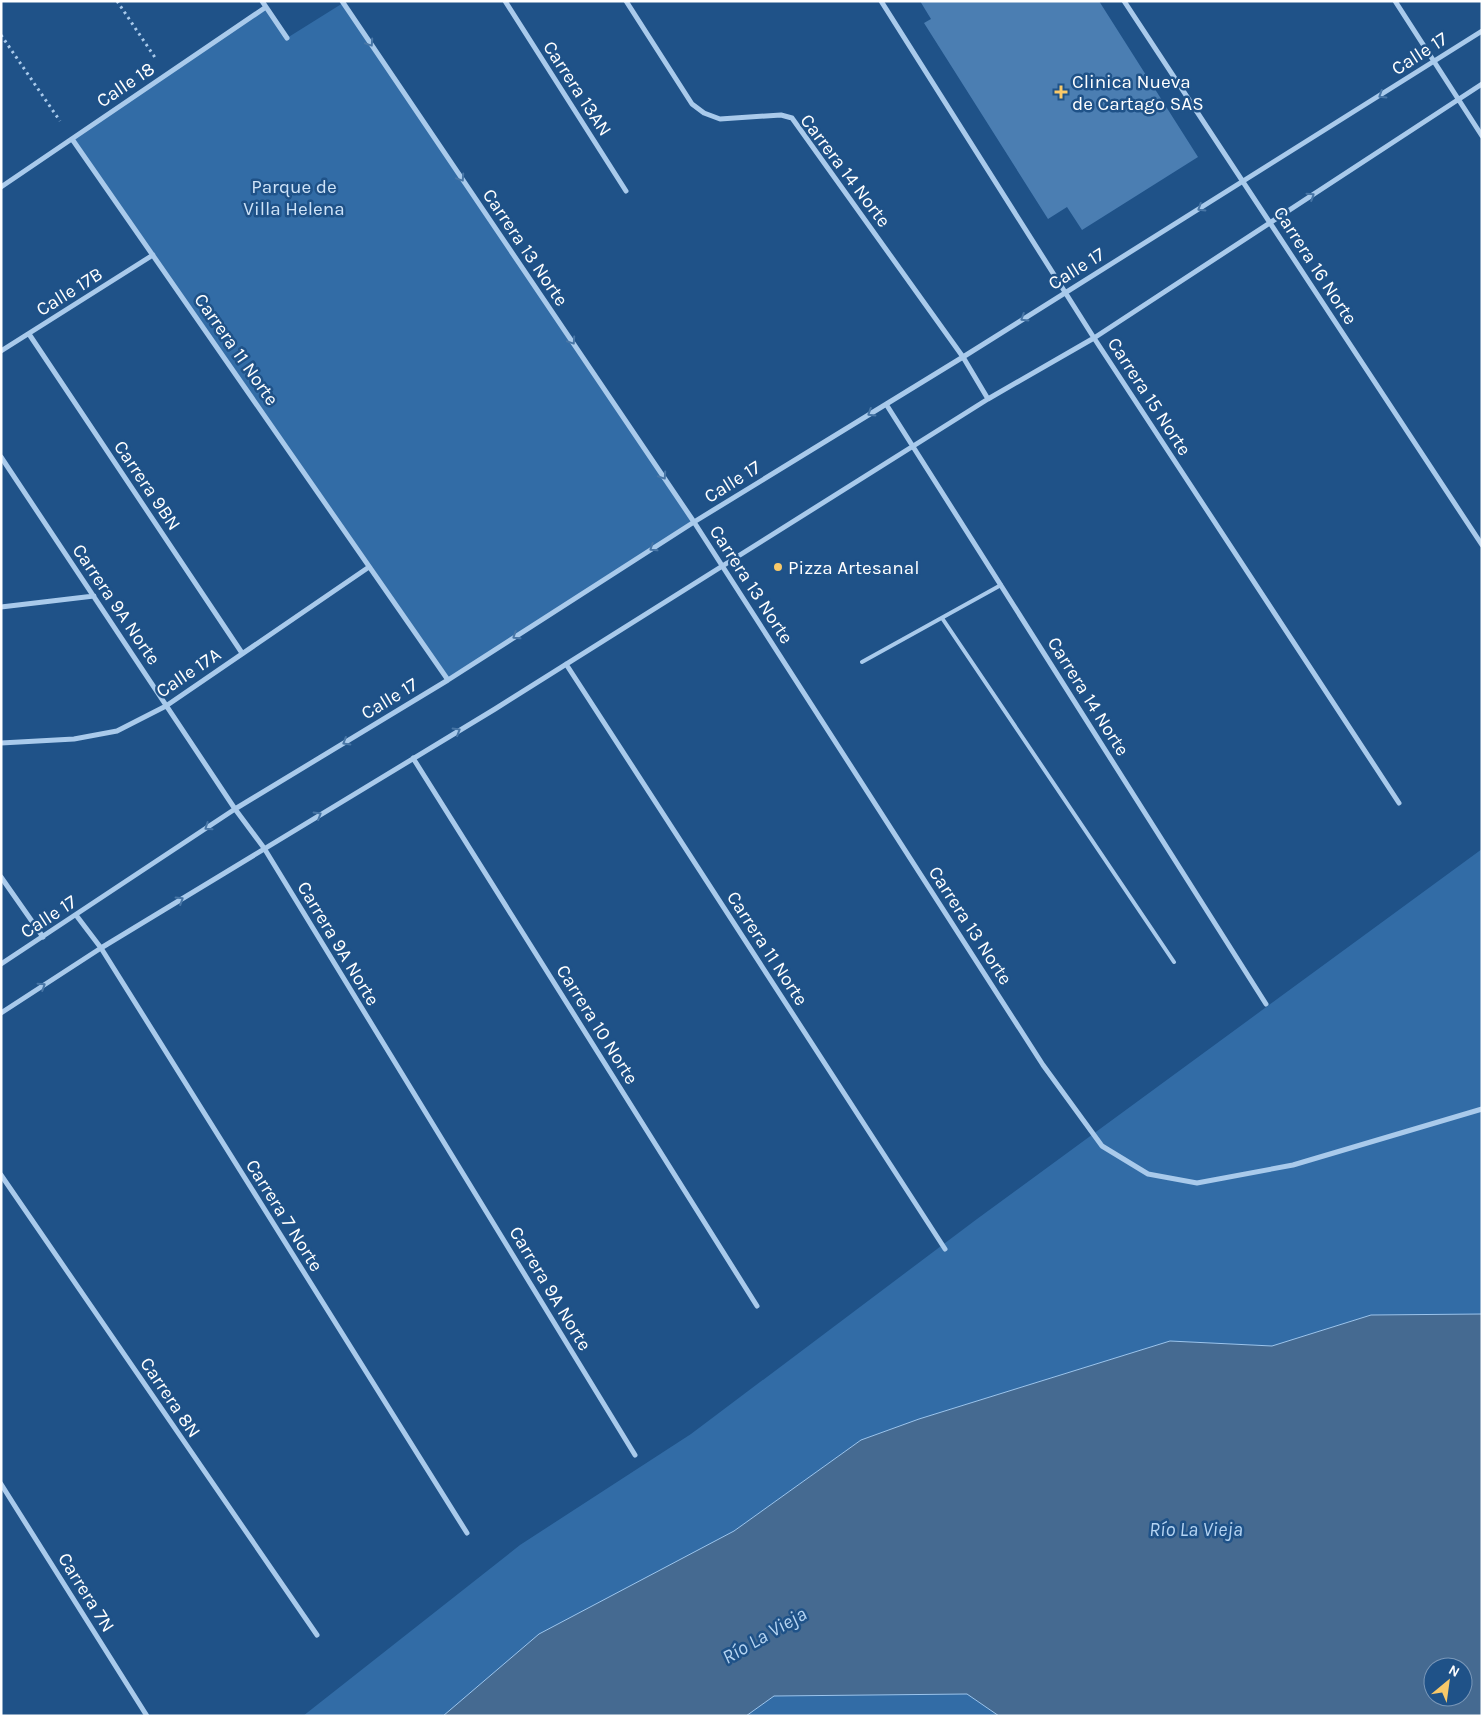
<svg xmlns="http://www.w3.org/2000/svg" width="1483" height="1717" viewBox="0 0 1483 1717" font-family="Karla,sans-serif">
  <style>
    .green { fill: #326ca6 }
    .water { fill: #456a91; stroke: #9cc5ed; fill-rule: evenodd }
    .building { fill: #4b7eb2 }
    .lines { fill: none; stroke-linecap: round; stroke-linejoin: round }
    .path { stroke: #a9caeb; stroke-width: 3; stroke-dasharray: 2.5 4; stroke-linecap: butt }
    .service { stroke: #a9caeb; stroke-width: 4 }
    .minor { stroke: #a9caeb; stroke-width: 5 }
    .oneway { stroke: #4876a6 }
    .poi-dot { fill: #f9c969; stroke: #1f5288; stroke-width: 2 }
    .labels { text-anchor: middle; stroke-width: 5; stroke-linejoin: round; paint-order: stroke }
    .street-label { font-size: 19px; fill: #fff; stroke: #1f5288 }
    .poi-label { font-size: 19px; fill: #fff; stroke: #1f5288; text-anchor: start }
    .park-label { font-size: 19px; fill: #cee3f8; stroke: #1f5288 }
    .water-label { font-size: 20px; font-style: italic; fill: #b5d4f2; stroke: #1f5288 }
  </style>
  <rect width="100%" height="100%" fill="#1f5288"/>
  <!-- green -->
  <path class="green" d="M343,3L694,522L448,680L72,139L266,7L287,38Z
    M1482,849V1314L1371,1315L1272,1346L1170,1341L919,1419L861,1440L734,1531L445,1716H303L520,1545L691,1434L977,1219Z
    M967,1694L999,1716H746L774,1696Z"/>
  <!-- water -->
  <path class="water" d="M1482,1314V1716H999L967,1694L774,1696L746,1716H443L539,1634L734,1531L861,1440L919,1419L1170,1341L1272,1346L1371,1315ZM1433,1667H1463V1697H1433Z"/>
  <!-- building -->
  <path class="building" d="M920,1H1099L1198,157L1082,230L1067,207L1048,219L924,23L931,19Z"/>
  <g class="lines">
    <!-- path -->
    <path class="path" d="M117,1L156,59
      M1,35L60,121"/>
    <!-- service -->
    <path class="service" d="M942,618L1174,962
      M862,662L1001,585"/>
    <!-- minor -->
    <path class="minor" d="M262,1L287,38
      M342,1L694,522L1043,1065L1102,1146L1148,1174L1197,1183L1293,1165L1482,1109
      M505,1L626,191
      M626,1L692,104L704,113L720,119L781,115L792,118L963,357L988,399
      M881,1L1094,338L1399,803
      M1124,1L1482,545
      M1395,1L1482,136
      M72,139L448,680
      M1,187L266,7
      M29,334L242,653
      M1,351L153,255
      M886,404L1266,1004
      M1,457L235,809L264,848L635,1455
      M1,607L94,596
      M566,664L945,1249
      M1,743L74,739L117,731L166,706L369,567
      M413,758L757,1306
      M1,877L43,937
      M76,915L101,948L467,1533
      M1,964L235,809L448,680L694,522L963,357L1482,31
      M1,1013L101,948L495,709L988,399L1094,338L1482,84
      M1,1175L317,1635
      M1,1484L147,1716"/>
  </g>
  <!-- one-way arrows -->
  <defs><path id="oneway-chevron" d="M-2-3.5L2.5 0L-2 3.5" fill="none" stroke-width="1.6" stroke-linecap="round" stroke-linejoin="round" transform="scale(1.25)"/></defs>
  <g class="oneway">
    <use href="#oneway-chevron" transform="translate(370 43) rotate(56)"/>
    <use href="#oneway-chevron" transform="translate(1382 95) rotate(148)"/>
    <use href="#oneway-chevron" transform="translate(461 178) rotate(56)"/>
    <use href="#oneway-chevron" transform="translate(1311 196) rotate(-33)"/>
    <use href="#oneway-chevron" transform="translate(1201 208) rotate(148)"/>
    <use href="#oneway-chevron" transform="translate(1024 318) rotate(148)"/>
    <use href="#oneway-chevron" transform="translate(572 341) rotate(56)"/>
    <use href="#oneway-chevron" transform="translate(871 413) rotate(148)"/>
    <use href="#oneway-chevron" transform="translate(663 476) rotate(56)"/>
    <use href="#oneway-chevron" transform="translate(653 548) rotate(147)"/>
    <use href="#oneway-chevron" transform="translate(516 636) rotate(147)"/>
    <use href="#oneway-chevron" transform="translate(457 731) rotate(-31)"/>
    <use href="#oneway-chevron" transform="translate(346 742) rotate(149)"/>
    <use href="#oneway-chevron" transform="translate(318 815) rotate(-31)"/>
    <use href="#oneway-chevron" transform="translate(208 827) rotate(146)"/>
    <use href="#oneway-chevron" transform="translate(180 900) rotate(-32)"/>
    <use href="#oneway-chevron" transform="translate(42 986) rotate(-33)"/>
  </g>
  <!-- markers -->
  <g class="poi-dot">
    <path d="M1058.5 84.5h5v5h5v5h-5v5h-5v-5h-5v-5h5z"/>
    <circle cx="778" cy="567" r="5"/>
  </g>
  <g class="labels">
    <!-- street labels -->
    <g class="street-label">
      <text transform="translate(1419 53) rotate(-33)" y="7">Calle 17</text>
      <text transform="translate(125 84) rotate(-34)" y="7">Calle 18</text>
      <text transform="translate(578 88) rotate(57)" y="7">Carrera 13AN</text>
      <text transform="translate(846 170) rotate(53)" y="7">Carrera 14 Norte</text>
      <text transform="translate(526 247) rotate(56)" y="7">Carrera 13 Norte</text>
      <text transform="translate(1316 265) rotate(57)" y="7">Carrera 16 Norte</text>
      <text transform="translate(1076 268) rotate(-32)" y="7">Calle 17</text>
      <text transform="translate(69 291) rotate(-32)" y="7">Calle 17B</text>
      <text transform="translate(237 349) rotate(55)" y="7">Carrera 11 Norte</text>
      <text transform="translate(1150 396) rotate(57)" y="7">Carrera 15 Norte</text>
      <text transform="translate(732 481) rotate(-32)" y="7">Calle 17</text>
      <text transform="translate(148 485) rotate(56)" y="7">Carrera 9BN</text>
      <text transform="translate(752 584) rotate(57)" y="7">Carrera 13 Norte</text>
      <text transform="translate(117 604) rotate(56)" y="7">Carrera 9A Norte</text>
      <text transform="translate(188 672) rotate(-34)" y="7">Calle 17A</text>
      <text transform="translate(1089 696) rotate(58)" y="7">Carrera 14 Norte</text>
      <text transform="translate(389 698) rotate(-31)" y="7">Calle 17</text>
      <text transform="translate(48 916) rotate(-33)" y="7">Calle 17</text>
      <text transform="translate(971 925) rotate(57)" y="7">Carrera 13 Norte</text>
      <text transform="translate(339 943) rotate(59)" y="7">Carrera 9A Norte</text>
      <text transform="translate(768 948) rotate(57)" y="7">Carrera 11 Norte</text>
      <text transform="translate(598 1024) rotate(58)" y="7">Carrera 10 Norte</text>
      <text transform="translate(285 1215) rotate(58)" y="7">Carrera 7 Norte</text>
      <text transform="translate(551 1288) rotate(59)" y="7">Carrera 9A Norte</text>
      <text transform="translate(171 1397) rotate(56)" y="7">Carrera 8N</text>
      <text transform="translate(87 1592) rotate(58)" y="7">Carrera 7N</text>
    </g>
    <!-- poi labels -->
    <g class="poi-label">
      <text x="1072" y="88">Clinica Nueva<tspan x="1072" dy="22">de Cartago SAS</tspan></text>
      <text x="788" y="574">Pizza Artesanal</text>
    </g>
    <!-- park labels -->
    <g class="park-label">
      <text x="294" y="193">Parque de<tspan x="294" dy="22">Villa Helena</tspan></text>
    </g>
    <!-- water labels -->
    <g class="water-label">
      <text x="1196" y="1536">Río La Vieja</text>
      <text transform="translate(764 1635) rotate(-30)" y="7">Río La Vieja</text>
    </g>
  </g>
  <!-- border -->
  <rect width="1483" height="1717" fill="none" stroke="#ffffff" stroke-width="5"/>
  <!-- north arrow -->
  <g transform="translate(1448 1682) rotate(29)"><circle r="24" fill="#1f5288" stroke="#7997b8"/>
  <path d="M0-4L9 19L0 12L-9 19Z" fill="#f9c969"/>
  <text y="-8" font-size="14" font-weight="bold" text-anchor="middle" fill="#ffffff">N</text>
  </g>
</svg>
